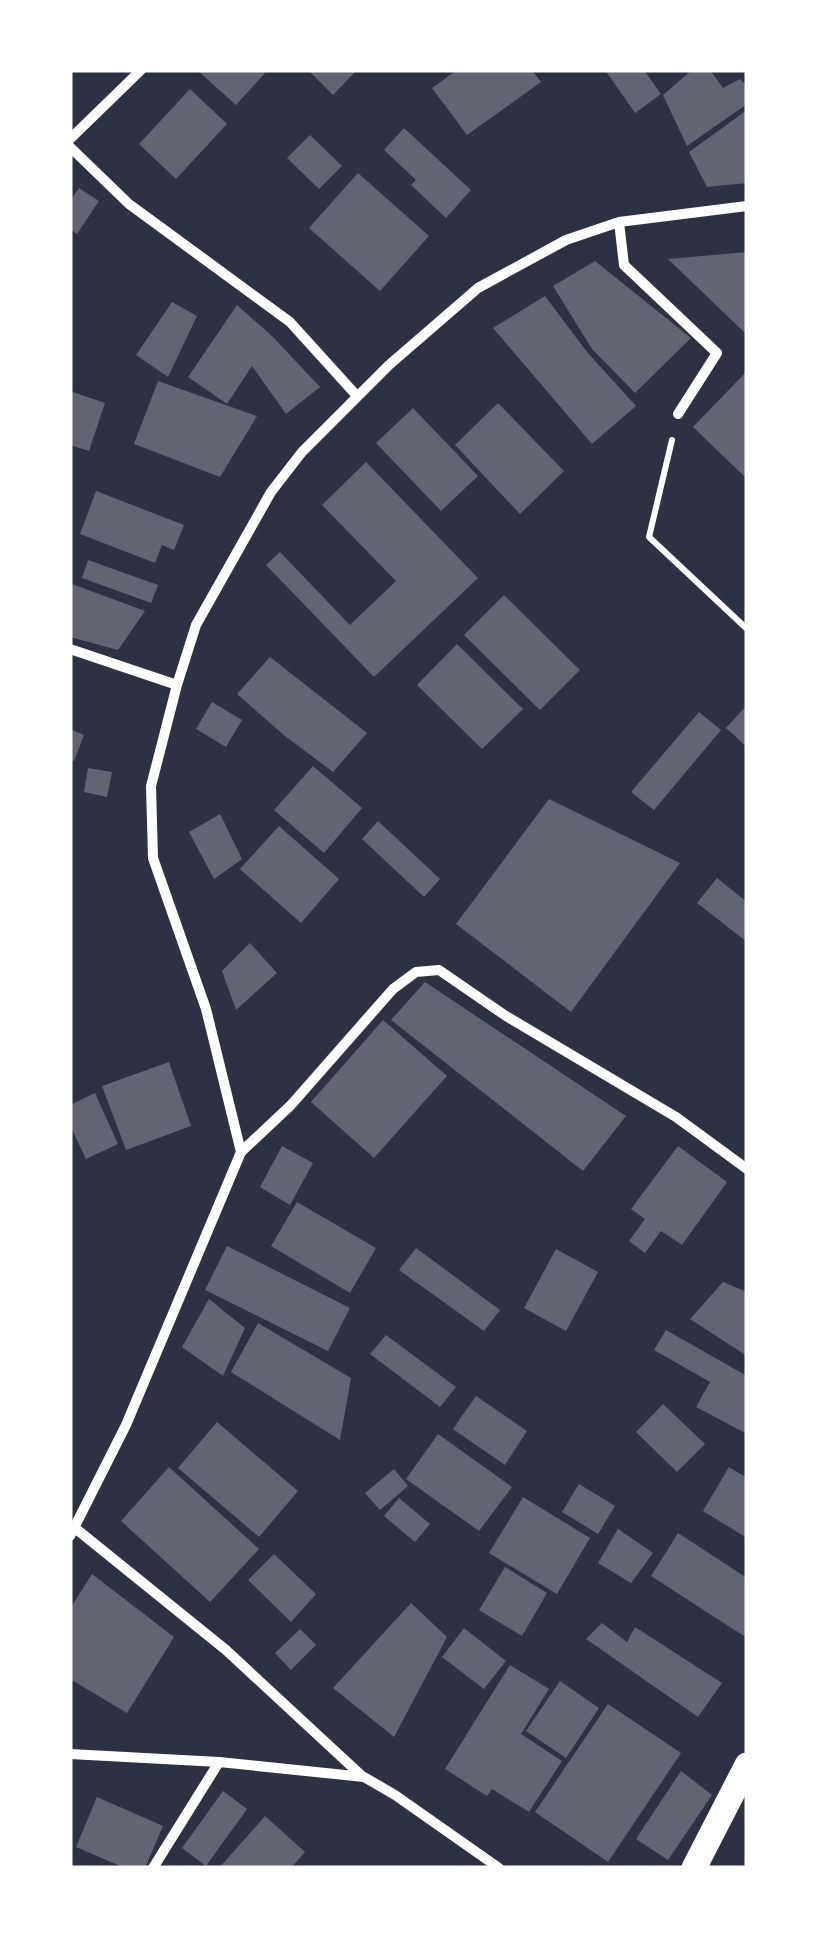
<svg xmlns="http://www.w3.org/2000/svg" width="817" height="1938" viewBox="0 0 817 1938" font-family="'Source Sans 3',sans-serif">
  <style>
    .building { fill: #626471 }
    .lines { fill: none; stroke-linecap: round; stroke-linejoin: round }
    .path { stroke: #fff; stroke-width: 6 }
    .minor { stroke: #fff; stroke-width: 10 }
    .primary { stroke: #fff; stroke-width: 25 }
  </style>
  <rect width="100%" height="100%" fill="#2d3142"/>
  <!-- building -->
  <path class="building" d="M197,70H261L265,73L236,105Z
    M308,70H353L355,72L333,95Z
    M457,70H532L541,82L467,135L432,88Z
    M605,70H644L661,94L635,113Z
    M692,70H710L723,88L740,79L747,86V104L687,146L663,95Z
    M190,89L227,124L176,179L139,144Z
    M747,110V183L707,187L689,152Z
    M404,128L471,190L446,218L411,185L416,180L384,150Z
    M310,135L342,166L319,189L287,158Z
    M358,173L429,236L380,291L309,228Z
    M79,188L99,201L77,234L70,229V201Z
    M747,252V335L668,259Z
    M595,261L691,338L635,393L592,349L553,286Z
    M545,296L587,352L636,406L592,444L493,328Z
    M172,302L197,316L168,377L136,355Z
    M237,305L273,337L320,387L286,414L252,366L227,404L188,377Z
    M747,371V479L693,427Z
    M158,381L257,416L220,477L134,444Z
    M70,391L105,403L89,451L70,445Z
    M498,403L564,471L520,514L455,445Z
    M413,408L478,476L441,511L376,443Z
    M366,462L478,578L374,677L266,565L280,552L350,625L396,581L322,505Z
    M96,491L184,525L174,550L162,545L155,563L80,534Z
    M88,560L158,585L151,603L82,578Z
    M72,584L145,611L118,650L70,637Z
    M504,595L580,670L540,710L464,635Z
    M457,644L523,709L482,749L417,685Z
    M270,657L367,733L333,772L285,736L237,694Z
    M212,702L242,720L226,747L196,729Z
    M747,705V747L726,728Z
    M699,712L721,730L654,810L631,792Z
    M70,729L84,735L74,761L70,760Z
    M313,766L362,808L324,853L274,810Z
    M88,768L112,772L107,797L84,792Z
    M549,799L680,863L571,1012L456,924Z
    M220,814L242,859L214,879L189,832Z
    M378,821L440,879L424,897L362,839Z
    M279,826L339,879L301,923L240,869Z
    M717,878L747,902V942L697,903Z
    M250,943L277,973L236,1010L222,971Z
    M425,982L626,1116L583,1171L391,1020Z
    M383,1020L447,1076L374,1158L311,1102Z
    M169,1062L191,1126L126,1150L102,1086Z
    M95,1093L118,1144L86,1159L70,1125V1105Z
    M282,1146L313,1163L290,1205L260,1187Z
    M678,1146L727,1182L682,1245L661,1231L645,1253L629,1241L645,1219L631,1209Z
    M297,1202L376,1248L350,1293L271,1246Z
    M227,1246L350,1308L328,1351L205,1290Z
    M416,1248L500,1310L484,1331L399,1270Z
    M556,1249L598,1272L566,1331L524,1308Z
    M723,1282L747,1292V1356L690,1319Z
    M209,1299L245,1328L223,1376L182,1347Z
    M258,1323L351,1378L340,1440L231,1372Z
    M666,1330L747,1376V1434L696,1407L710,1382L654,1350Z
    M386,1335L456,1387L440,1407L370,1354Z
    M476,1396L527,1431L505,1465L453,1429Z
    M663,1404L705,1444L677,1472L636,1432Z
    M217,1422L298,1491L259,1537L178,1468Z
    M438,1434L512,1487L479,1531L406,1479Z
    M169,1467L259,1549L210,1602L121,1521Z
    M729,1467L747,1478V1538L703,1511Z
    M394,1469L408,1486L380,1510L365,1493Z
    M579,1484L615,1506L598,1534L562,1512Z
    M523,1497L590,1538L557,1594L489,1553Z
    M399,1498L430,1524L415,1542L384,1516Z
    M618,1529L653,1553L631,1583L598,1563Z
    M678,1533L747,1578V1638L651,1576Z
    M274,1554L316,1594L291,1622L248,1580Z
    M505,1567L547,1593L522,1636L479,1610Z
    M92,1574L174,1637L127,1713L70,1679V1609Z
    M411,1603L447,1637L394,1737L333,1688Z
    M602,1623L627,1642L635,1627L722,1683L698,1717L586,1639Z
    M464,1628L506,1661L484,1689L442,1657Z
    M300,1629L316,1645L291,1670L275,1653Z
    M510,1665L549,1689L521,1734L562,1761L529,1812L492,1789L487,1796L445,1769Z
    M560,1681L599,1708L566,1758L526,1731Z
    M608,1704L681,1753L608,1862L535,1812Z
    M681,1771L712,1795L668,1860L636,1839Z
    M223,1791L247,1809L206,1866L182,1848Z
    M97,1797L163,1826L145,1868H125L76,1847Z
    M265,1816L305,1852L291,1868H219Z"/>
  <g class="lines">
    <!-- path -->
    <path class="path" d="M672,440L649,537L747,629"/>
    <!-- minor -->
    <path class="minor" d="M70,139L141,70
      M70,147L129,204L290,322L357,396
      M619,222L624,265L717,353L678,414
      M70,649L177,685
      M241,1152L291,1105L393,989L416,972L439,970L506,1016L676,1117L747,1169
      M75,1528L226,1650L363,1777
      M70,1536L126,1425L241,1152L206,1009L153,858L151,786L177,685L196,625L271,492L302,452L389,365L478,288L566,240L619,222L747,206
      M70,1754L219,1762L364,1777L395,1795L499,1868
      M153,1868L219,1762"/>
    <!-- primary -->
    <path class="primary" d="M694,1868L747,1765"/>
  </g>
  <!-- border -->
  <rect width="817" height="1938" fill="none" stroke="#ffffff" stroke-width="145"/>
</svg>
